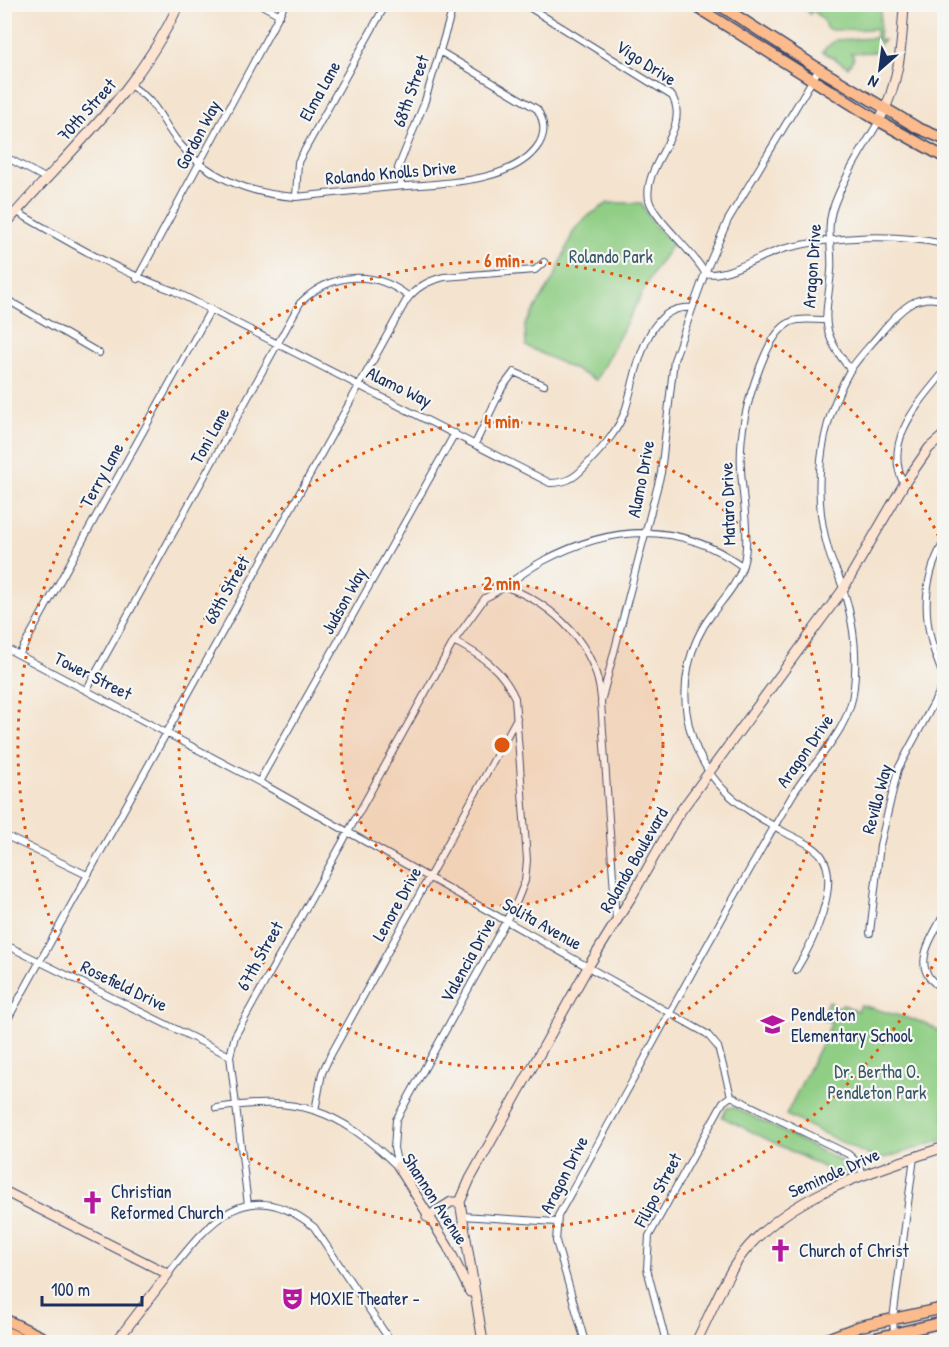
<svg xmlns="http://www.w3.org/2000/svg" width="949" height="1347" viewBox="0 0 949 1347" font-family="'Patrick Hand',sans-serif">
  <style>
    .park { fill: #90ce85; stroke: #567e72; stroke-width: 1.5 }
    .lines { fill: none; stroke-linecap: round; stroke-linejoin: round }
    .street-casing { stroke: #3c4a6f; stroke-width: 8 }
    .secondary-casing { stroke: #3c4a6f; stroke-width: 11 }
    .primary-casing { stroke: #3c4a6f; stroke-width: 13 }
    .street { stroke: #fff; stroke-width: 6 }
    .secondary { stroke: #fde4d1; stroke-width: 9 }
    .primary { stroke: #fbbb8c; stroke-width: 10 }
    .ring { fill: none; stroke: #de5710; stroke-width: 3; stroke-dasharray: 3 6 }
    .labels { text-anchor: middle; stroke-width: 4.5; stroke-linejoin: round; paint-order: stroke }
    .street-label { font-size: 18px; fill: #1b2f5e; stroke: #f6f6f2 }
    .park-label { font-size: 18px; fill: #385768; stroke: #f6f6f2 }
    .poi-label { font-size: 18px; fill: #1b2f5e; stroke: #f6f6f2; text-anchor: start }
    .centre { fill: #de5710; stroke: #f6f6f2; stroke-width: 3 }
    .ring-label { font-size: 18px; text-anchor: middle; font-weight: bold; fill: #de5710; stroke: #f6f6f2; stroke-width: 4.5; stroke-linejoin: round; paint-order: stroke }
  </style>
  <rect width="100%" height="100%" fill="#f6f6f2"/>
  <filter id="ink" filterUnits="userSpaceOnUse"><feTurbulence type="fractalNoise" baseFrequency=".0167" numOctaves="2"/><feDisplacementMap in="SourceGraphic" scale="12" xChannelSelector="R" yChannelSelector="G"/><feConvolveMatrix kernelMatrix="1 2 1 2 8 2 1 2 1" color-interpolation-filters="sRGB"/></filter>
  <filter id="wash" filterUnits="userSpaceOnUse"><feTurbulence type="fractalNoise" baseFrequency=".008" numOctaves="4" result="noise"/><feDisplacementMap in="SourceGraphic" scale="24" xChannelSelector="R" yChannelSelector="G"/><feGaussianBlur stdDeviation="1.35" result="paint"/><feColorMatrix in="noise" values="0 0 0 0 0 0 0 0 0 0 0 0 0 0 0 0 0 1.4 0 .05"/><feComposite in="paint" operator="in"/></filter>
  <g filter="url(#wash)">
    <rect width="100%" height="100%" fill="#f4e3ce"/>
    <!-- park -->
    <path class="park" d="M802,5H881L879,40H884L879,45L878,52L851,53L854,58L848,67L822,51L836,40L876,38V29L832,30L826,28L824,21L813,10L810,14Z
      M608,203H641L653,224L673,243L654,271L596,380L526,346L525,325L554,278L574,230L588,216Z
      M828,1001L839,1008L842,1004L857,1011L860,1005L925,1023L944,1034V1140L878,1160L786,1115L832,1022L821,1019Z
      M734,1107L845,1163L846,1174L841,1176L722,1117L727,1108Z"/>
  </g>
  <g filter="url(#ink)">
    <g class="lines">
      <defs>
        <path id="street" d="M260,4L280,15
          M524,4L672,96C692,130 642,164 649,200C654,219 693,251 705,273C726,279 763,253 787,248C838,236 894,233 944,244
          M131,86C156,101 159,116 175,138C204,176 248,194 296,197C325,194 354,191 383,188C428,183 512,187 539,144C546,132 544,120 537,109L441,52
          M4,156L47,179
          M401,186L398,168L424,104L454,4
          M296,197L298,162L386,4
          M17,212C70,243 115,270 174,291L550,483C570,483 578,475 591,460C605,445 618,430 625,411C636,379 643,304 691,308
          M137,279L285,4
          M4,298L99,353
          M850,369C817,328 827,318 831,271C833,251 826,231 832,211C842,180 863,149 879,121
          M475,444L502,388L514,372L544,385
          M904,484C882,441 919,403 944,372
          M944,542C918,586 924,633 944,677
          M506,587C554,604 597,646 601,699
          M4,647L261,783L707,1034L718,1047L731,1096L848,1154L859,1164L863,1175
          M19,655L211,309
          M87,689L300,303C331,272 375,269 409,297
          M259,782L455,433
          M4,835L87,875
          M944,914C931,940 907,970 944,989
          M616,921L601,702L661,473L674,360L705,273L728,220L819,69
          M870,933L880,845L898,769L944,684
          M4,944L230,1056
          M796,970C812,944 842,883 821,855C814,845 797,839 786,833C738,806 704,784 689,726C680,688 688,645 712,614C724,598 737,585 743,565C751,539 742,496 741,469C739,433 747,401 760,367C766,351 778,322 798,320C806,319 816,320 825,320
          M4,1026L406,301C416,287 428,281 444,277L535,270L544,262
          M216,1108C298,1096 337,1108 397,1166
          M315,1111L322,1073L329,1058L517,718
          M398,1166L394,1148L396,1120L517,901L525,881L527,860L515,698C502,669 482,656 454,641
          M248,1205L230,1056L235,1036L454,641L485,598C506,588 522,572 543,561C611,525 678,520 742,566
          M462,1216L556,1222
          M168,1274C209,1222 247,1173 314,1227L391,1342
          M894,1333L893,1319L914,1157
          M585,1342L556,1241L558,1216C636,1076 711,934 792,796C814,759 850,732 854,687C858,650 852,612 839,577C836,569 831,561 829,552C811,493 819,426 849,372C858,357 872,344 883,330C899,311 917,291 944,301
          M666,1342L647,1269L649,1236L723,1102L731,1096"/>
        <path id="secondary" d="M879,121C899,85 902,45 904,4
          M4,226C66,153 138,93 179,4
          M398,1166L448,1247L470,1292
          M4,1191L168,1274L116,1342
          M427,1217L451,1202H460
          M483,1342L460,1202L470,1179L588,967L633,894L677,816L842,591L904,484L929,448L944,435
          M696,1342C711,1313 727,1270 749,1246C799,1190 876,1171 944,1147"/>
        <path id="primary" d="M692,4L872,117L944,157
          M718,4L819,69L918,128L944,139
          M4,1319L52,1342
          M4,1331L28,1342
          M819,1342L861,1326L944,1308
          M858,1342L944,1322"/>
      </defs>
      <!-- street casing -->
      <use href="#street" class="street-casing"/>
      <!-- secondary casing -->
      <use href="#secondary" class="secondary-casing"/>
      <!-- primary casing -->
      <use href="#primary" class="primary-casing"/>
      <!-- street -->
      <use href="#street" class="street"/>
      <!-- secondary -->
      <use href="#secondary" class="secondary"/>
      <!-- primary -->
      <use href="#primary" class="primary"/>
    </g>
  </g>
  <!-- distance rings -->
  <circle cx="502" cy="745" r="161" fill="#de5710" fill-opacity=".12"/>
  <g class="ring">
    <circle cx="502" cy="745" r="161"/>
    <circle cx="502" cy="745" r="323"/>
    <path d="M944 942A484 484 0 1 1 944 548"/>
  </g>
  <!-- icons -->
  <defs>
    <symbol id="school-bare" viewBox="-9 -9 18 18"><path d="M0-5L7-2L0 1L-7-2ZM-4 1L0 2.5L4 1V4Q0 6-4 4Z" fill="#b5179e" stroke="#f6f6f2" stroke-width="2.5" paint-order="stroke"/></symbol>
    <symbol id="church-bare" viewBox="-9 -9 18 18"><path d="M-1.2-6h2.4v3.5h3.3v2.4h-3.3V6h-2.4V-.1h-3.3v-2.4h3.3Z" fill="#b5179e" stroke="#f6f6f2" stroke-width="2.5" paint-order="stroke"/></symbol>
    <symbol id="theatre-bare" viewBox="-9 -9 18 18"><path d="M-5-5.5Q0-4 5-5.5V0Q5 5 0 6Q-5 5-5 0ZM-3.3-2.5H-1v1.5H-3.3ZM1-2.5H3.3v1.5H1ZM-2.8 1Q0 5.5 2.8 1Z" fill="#b5179e" stroke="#f6f6f2" stroke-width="2.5" paint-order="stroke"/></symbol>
  </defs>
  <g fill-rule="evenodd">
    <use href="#school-bare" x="756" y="1008" width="33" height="33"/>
    <use href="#church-bare" x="76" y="1186" width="33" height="33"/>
    <use href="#church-bare" x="764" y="1234" width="33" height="33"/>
    <use href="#theatre-bare" x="276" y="1282" width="33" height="33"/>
  </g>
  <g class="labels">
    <!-- street labels -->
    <g class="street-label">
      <text transform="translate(646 63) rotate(33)" y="6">Vigo Drive</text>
      <text transform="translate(320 91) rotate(-61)" y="6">Elma Lane</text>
      <text transform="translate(411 91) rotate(-70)" y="6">68th Street</text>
      <text transform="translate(87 110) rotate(-48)" y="6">70th Street</text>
      <text transform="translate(198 135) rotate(-62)" y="6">Gordon Way</text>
      <text transform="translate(391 173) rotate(-5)" y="6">Rolando Knolls Drive</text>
      <text transform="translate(812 266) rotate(-86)" y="6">Aragon Drive</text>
      <text transform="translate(399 387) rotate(26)" y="6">Alamo Way</text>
      <text transform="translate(210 436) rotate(-61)" y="6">Toni Lane</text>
      <text transform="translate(102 475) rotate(-61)" y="6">Terry Lane</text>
      <text transform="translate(641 479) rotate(-79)" y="6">Alamo Drive</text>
      <text transform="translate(728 504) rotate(-92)" y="6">Mataro Drive</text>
      <text transform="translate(227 590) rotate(-61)" y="6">68th Street</text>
      <text transform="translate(344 601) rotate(-61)" y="6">Judson Way</text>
      <text transform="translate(93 676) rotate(27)" y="6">Tower Street</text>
      <text transform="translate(805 751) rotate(-55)" y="6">Aragon Drive</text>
      <text transform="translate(877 799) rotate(-75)" y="6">Revillo Way</text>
      <text transform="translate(634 860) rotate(-60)" y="6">Rolando Boulevard</text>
      <text transform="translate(397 904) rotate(-61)" y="6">Lenore Drive</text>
      <text transform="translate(542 924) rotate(29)" y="6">Solita Avenue</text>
      <text transform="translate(260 956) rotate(-61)" y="6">67th Street</text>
      <text transform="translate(468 960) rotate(-61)" y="6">Valencia Drive</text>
      <text transform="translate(124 986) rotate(26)" y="6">Rosefield Drive</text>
      <text transform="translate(834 1173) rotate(-24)" y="6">Seminole Drive</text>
      <text transform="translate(564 1175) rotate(-63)" y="6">Aragon Drive</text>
      <text transform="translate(658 1190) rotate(-62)" y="6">Filipo Street</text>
      <text transform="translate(435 1199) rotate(57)" y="6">Shannon Avenue</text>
    </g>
    <!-- park labels -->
    <g class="park-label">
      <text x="611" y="263">Rolando Park</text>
      <text x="877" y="1078">Dr. Bertha O.<tspan x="877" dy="21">Pendleton Park</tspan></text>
    </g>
    <!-- poi labels -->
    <g class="poi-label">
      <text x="791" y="1021">Pendleton<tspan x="791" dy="21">Elementary School</tspan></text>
      <text x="111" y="1198">Christian<tspan x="111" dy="21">Reformed Church</tspan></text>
      <text x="799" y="1257">Church of Christ</text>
      <text x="310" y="1305">MOXIE Theater -</text>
    </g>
  </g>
  <circle cx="502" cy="745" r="9" class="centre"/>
  <g class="ring-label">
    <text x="502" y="267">6 min</text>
    <text x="502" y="428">4 min</text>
    <text x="502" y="590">2 min</text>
  </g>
  <!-- margin -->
  <rect width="949" height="1347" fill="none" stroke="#f6f6f2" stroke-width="24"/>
  <!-- north arrow -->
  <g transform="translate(880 69) rotate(208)" stroke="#f6f6f2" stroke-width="4.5" paint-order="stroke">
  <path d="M0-4.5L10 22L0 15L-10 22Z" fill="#1b2f5e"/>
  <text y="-9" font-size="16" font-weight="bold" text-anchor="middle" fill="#1b2f5e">N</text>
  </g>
  <!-- scale -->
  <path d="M42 1296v9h100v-9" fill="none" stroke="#1b2f5e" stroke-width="3"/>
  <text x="51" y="1296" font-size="18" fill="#1b2f5e" stroke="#f6f6f2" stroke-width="4.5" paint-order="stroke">100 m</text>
</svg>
